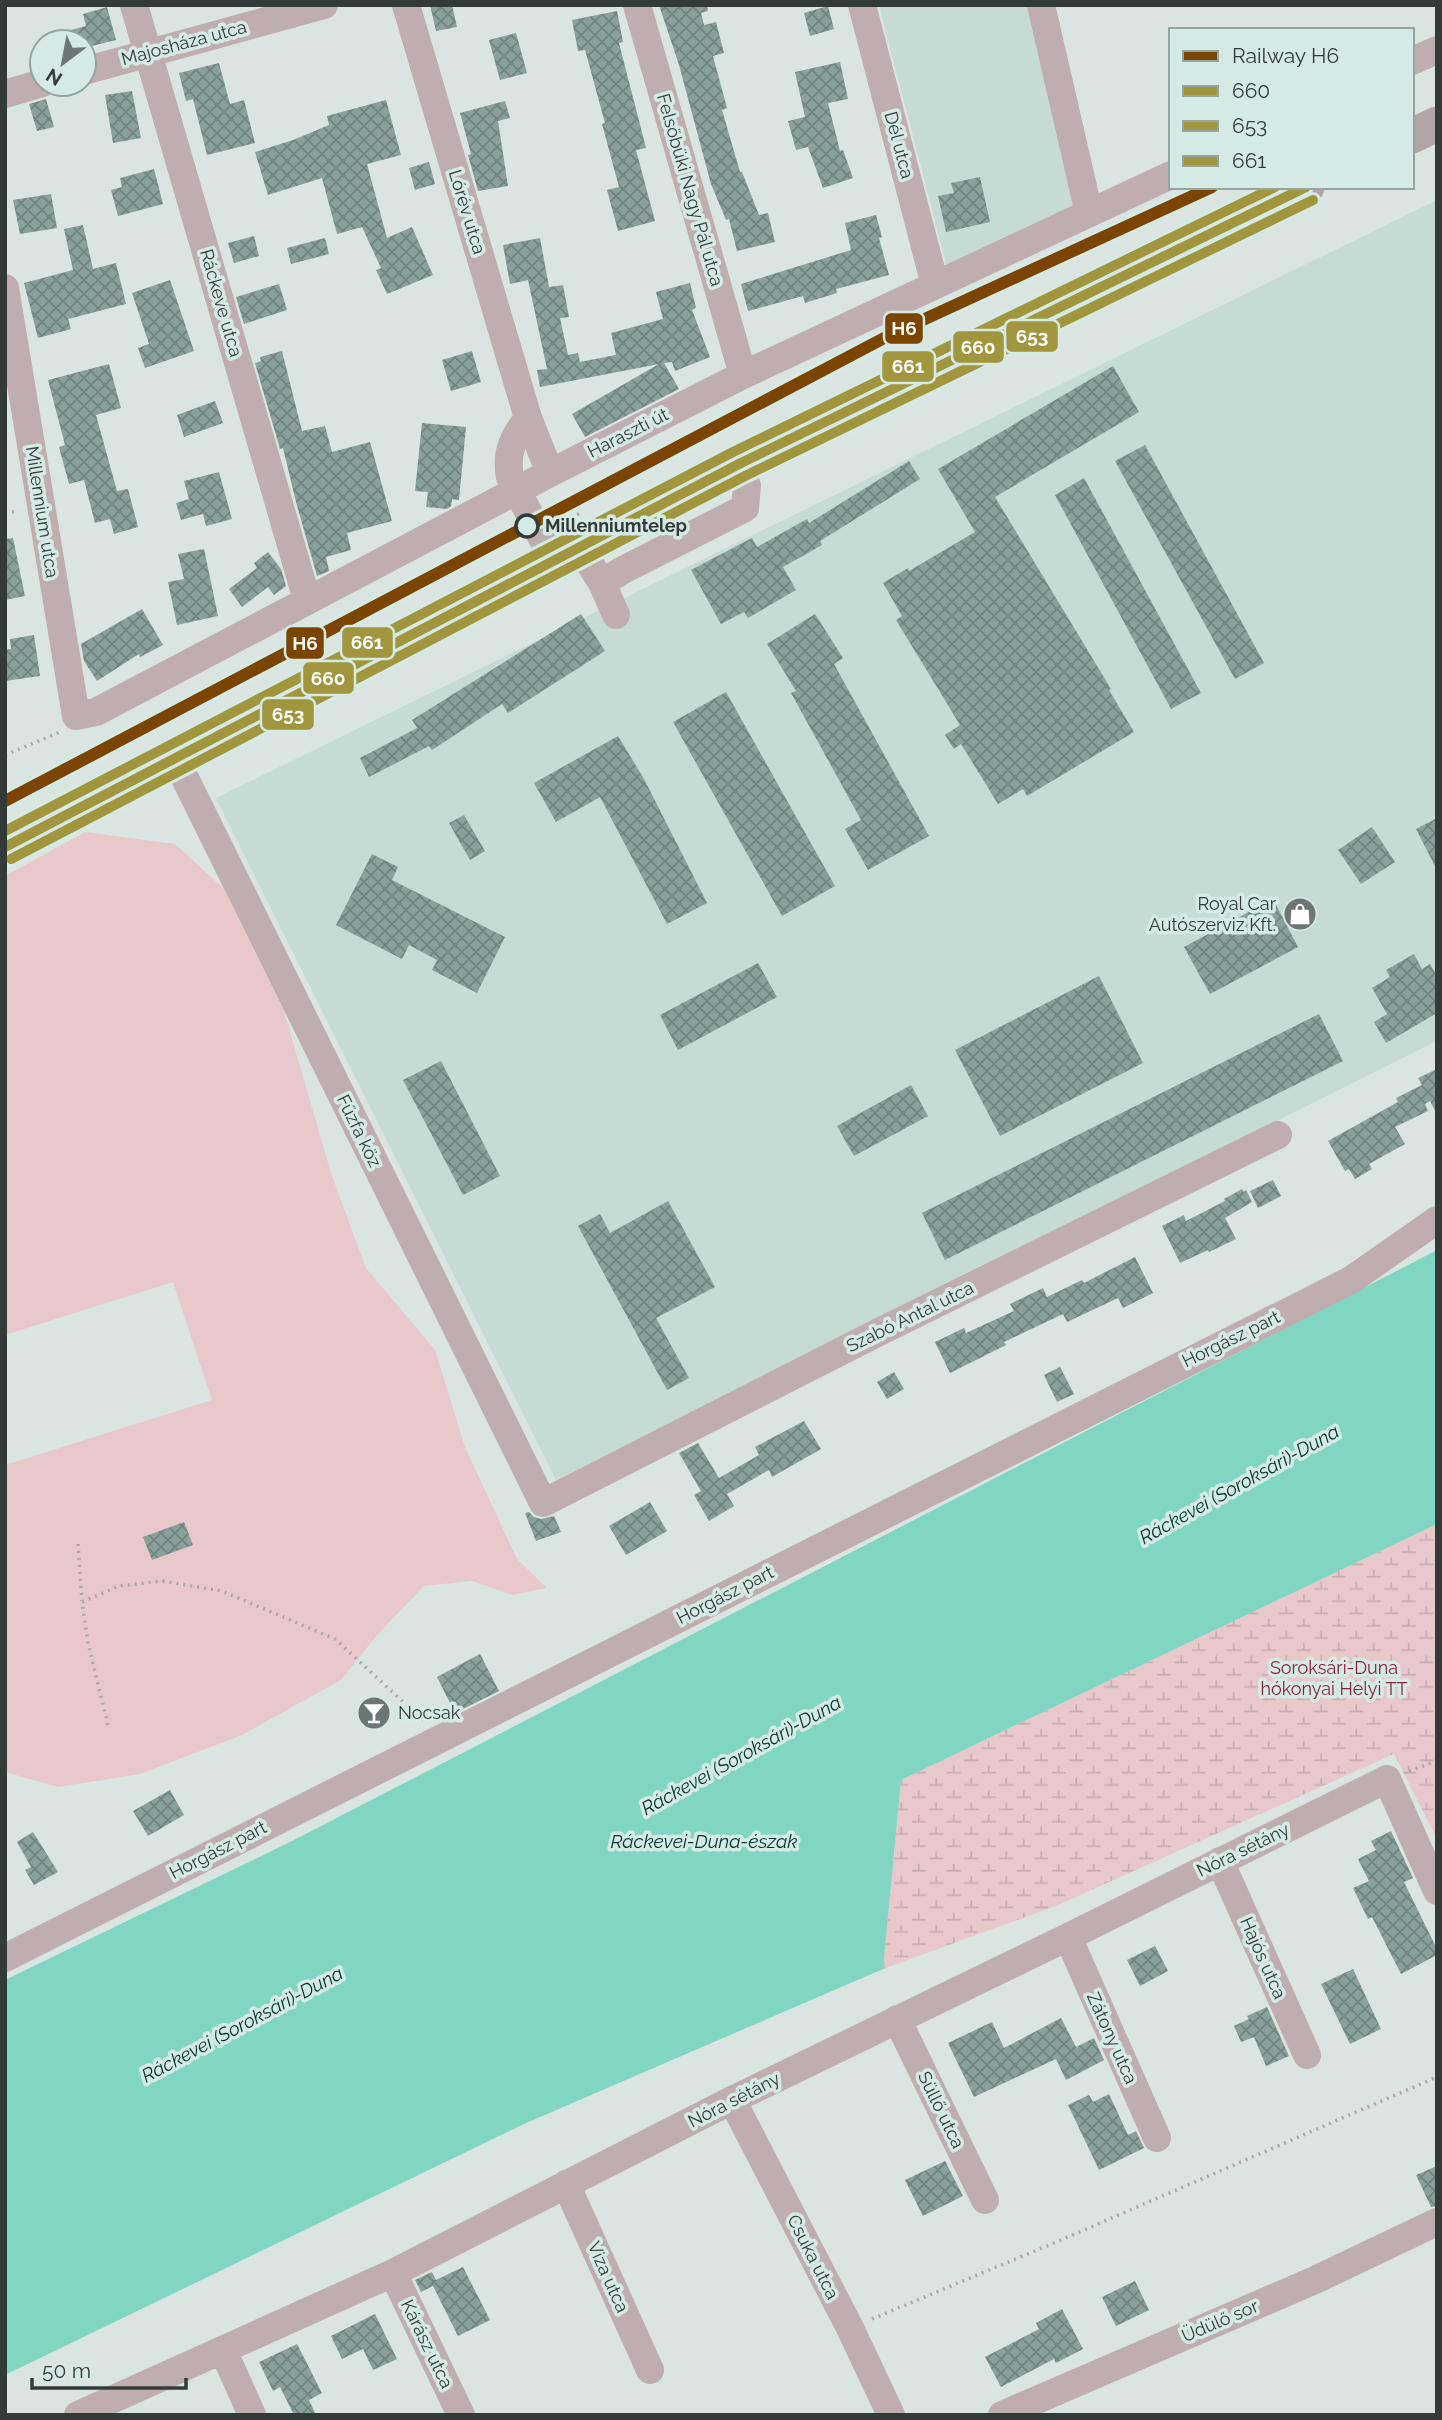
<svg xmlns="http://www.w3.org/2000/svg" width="1442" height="2420" viewBox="0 0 1442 2420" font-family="Raleway,sans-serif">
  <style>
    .built { fill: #c7dbd5 }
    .green { fill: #e9c8cc }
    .wetland { fill: url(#wetland-marsh) }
    .water { fill: #81d6c3 }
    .building { fill: url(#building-cross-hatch) }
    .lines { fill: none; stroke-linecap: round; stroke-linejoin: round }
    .path { stroke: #aea5a6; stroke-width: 3.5; stroke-dasharray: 2 5; stroke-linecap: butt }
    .minor { stroke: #bfadb0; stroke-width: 28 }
    .major { stroke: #b5a4a6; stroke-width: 35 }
    .bus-1-casing { stroke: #d5eae4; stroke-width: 16 }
    .bus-2-casing { stroke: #d5eae4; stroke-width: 16 }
    .bus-3-casing { stroke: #d5eae4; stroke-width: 16 }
    .bus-1 { stroke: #a1963e; stroke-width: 10 }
    .bus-2 { stroke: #a1963e; stroke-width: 10 }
    .bus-3 { stroke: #a1963e; stroke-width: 10 }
    .rail-1-casing { stroke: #d5eae4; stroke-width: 18 }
    .rail-1 { stroke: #7b4400; stroke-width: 12 }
    .stop-dot { fill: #d5eae4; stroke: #333b39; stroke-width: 3.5 }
    .labels { text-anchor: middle; stroke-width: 7; stroke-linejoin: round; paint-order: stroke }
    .street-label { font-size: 18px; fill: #333b39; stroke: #d5eae4 }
    .stop-label { font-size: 18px; font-weight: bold; fill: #333b39; stroke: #d5eae4; text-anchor: start }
    .poi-label { font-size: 18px; fill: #333b39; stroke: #d5eae4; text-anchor: end }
    .park-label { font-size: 18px; fill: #8b203e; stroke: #d5eae4 }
    .water-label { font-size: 19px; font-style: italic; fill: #00362c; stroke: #d5eae4 }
    .line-badge { stroke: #d5eae4; stroke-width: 2.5 }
    .badge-label { font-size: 19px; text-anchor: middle; font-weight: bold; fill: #fff }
  </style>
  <defs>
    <pattern id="wetland-marsh" width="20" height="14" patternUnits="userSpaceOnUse" patternTransform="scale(1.75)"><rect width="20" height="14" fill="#e9c8cc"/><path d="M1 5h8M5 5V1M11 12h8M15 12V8" fill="none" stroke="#c8adb0"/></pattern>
    <pattern id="building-cross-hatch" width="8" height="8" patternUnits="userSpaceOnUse" patternTransform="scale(1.75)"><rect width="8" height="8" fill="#8aa09b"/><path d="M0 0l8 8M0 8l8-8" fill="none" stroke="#71847f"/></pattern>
  </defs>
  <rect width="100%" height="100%" fill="#dae5e2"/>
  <!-- built -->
  <path class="built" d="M879,5H1041L1089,213L951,283Z
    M1437,200V1041L556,1480L216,798Z"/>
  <!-- green -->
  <path class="green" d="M85,832L175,844L224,889L284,1011L331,1173L366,1268L435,1350L465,1447L517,1559L547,1588L512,1595L472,1581L424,1586L378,1634L341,1680L242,1735L140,1774L58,1787L5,1772V1465L212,1400L173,1282L5,1335V876Z"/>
  <!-- wetland -->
  <path class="wetland" d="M1437,1524V1839L1394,1754L1056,1906L883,1969L901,1780Z"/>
  <!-- water -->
  <path class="water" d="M1437,1250V1524L901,1780L883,1969L524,2124L5,2375V1980L292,1841Z"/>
  <!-- building -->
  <path class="building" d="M430,5H452L457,27L436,31Z
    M659,5H707L708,11L701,13L704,25L716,22L724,53L713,56L727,108L722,110L740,172H742L759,215L768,213L775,242L737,251L729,219L726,220L711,184L679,65Z
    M828,6L834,29L810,36L804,13Z
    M107,7L116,40L84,48V42H46L45,37L86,26L83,14Z
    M617,11L623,42L619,43L646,148L636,150L655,221L618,231L607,190L619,187L602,124L605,123L585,50L578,51L572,20Z
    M516,33L527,73L500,80L489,40Z
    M840,62L848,99L828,103L840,151L843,150L853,178L823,188L808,147L796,150L788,121L805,117L795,72Z
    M219,63L230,104L244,100L255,143L207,155L193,99L186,101L179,73Z
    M132,91L141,138L113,143L105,95Z
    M46,99L54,127L37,131L29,104Z
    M386,100L401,155L367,164L387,238L412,227L433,275L387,294L376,270L381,268L362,227L337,234L322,178L268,195L255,152L293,140L329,125L327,116Z
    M505,101L510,118L498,121L508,186L478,191L468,155L471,154L460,113Z
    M429,162L435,184L415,190L409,168Z
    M154,169L163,204L118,216L111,190L122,187L120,178Z
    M980,177L990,222L946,232L938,196L954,193L951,183Z
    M51,194L57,228L20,234L13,200Z
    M876,215L882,237L879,238L889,275L836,289L837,293L805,303L803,296L748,311L741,284L851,250L845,223Z
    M83,225L93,269L116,263L126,304L68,319L71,329L38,338L24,283L73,270L64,229Z
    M254,236L259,256L234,263L228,243Z
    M325,238L329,254L291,264L287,248Z
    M540,238L549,287L563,285L569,317L560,318L568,355L578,353L580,362L616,355L611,333L663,319L656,292L690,283L696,308L692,310L710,357L675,371L672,362L664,363L679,389L585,437L572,414L659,364L540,387L537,370L547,369L528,280L510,284L503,245Z
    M170,280L194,351L145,368L138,348L149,344L132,293Z
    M279,284L287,310L244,324L236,297Z
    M282,351L302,431L325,426L332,452L370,442L392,521L347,533L351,550L326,557L329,571L317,576L296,502L283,448L280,449L255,363L261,361L260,357Z
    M472,351L481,382L451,391L442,360Z
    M109,364L121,408L96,415L117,491L128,489L138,527L114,534L110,519L95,523L84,480L69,484L59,447L65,445L48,380Z
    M1113,366L1139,412L995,497L1111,689L1109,690L1134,732L1027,796L1023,789L998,804L961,744L954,749L945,735L960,725L896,620L902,616L883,583L908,568L909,571L975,532L938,469Z
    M215,401L223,423L184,437L177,415Z
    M422,423L466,427L459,500L452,499L451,506L447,509L426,507L428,492L415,491Z
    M1145,445L1264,663L1235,679L1115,461Z
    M909,461L920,479L820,541L822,545L783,567L796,590L748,618L744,612L721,624L691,570L752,538L757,547L807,519L809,523Z
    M219,472L232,519L206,526L203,514L181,520L176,503L189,499L184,481Z
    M1084,478L1201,693L1171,709L1055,495Z
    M13,538L25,596L5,600V539Z
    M204,549L218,616L177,625L168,582L184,579L178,554Z
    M268,552L281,569L286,586L274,595L268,587L242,607L229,589L257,568L254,563Z
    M142,609L163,645L140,657L139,654L97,681L84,661L81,644Z
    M581,614L605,651L508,713L502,704L432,750L429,746L369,777L360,758L417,728L412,720Z
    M815,614L843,658L834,664L929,836L868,870L845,829L861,820L791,693L796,691L767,644Z
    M34,635L40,676L5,681V650L11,649L10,639Z
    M726,692L835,886L782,916L673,722Z
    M618,736L644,779L707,903L667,924L600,797L556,822L534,783Z
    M464,815L485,851L470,860L449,823Z
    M1437,818V870L1416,829Z
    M1372,827L1395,862L1361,884L1338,850Z
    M372,854L398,867L392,880L505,937L477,993L432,970L437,960L409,945L402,959L336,925Z
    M1273,899L1298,947L1210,994L1184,947Z
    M1414,954L1422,969L1430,964L1437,976V1013L1386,1043L1374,1022L1387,1014L1372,988L1390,977L1386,970Z
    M758,963L777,997L678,1050L660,1015Z
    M1099,976L1143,1063L1000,1136L955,1050Z
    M1319,1014L1343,1061L945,1260L922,1213Z
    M441,1061L500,1176L463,1195L403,1080Z
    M1437,1069V1115L1430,1101L1425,1104L1428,1111L1395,1127L1405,1144L1369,1164L1372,1169L1355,1179L1349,1169L1345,1171L1328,1141L1398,1102L1396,1098L1422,1085L1418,1078Z
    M911,1085L928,1116L854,1156L837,1126Z
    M1273,1180L1281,1196L1258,1208L1250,1191Z
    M1242,1189L1244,1192L1246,1190L1252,1202L1225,1218L1236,1239L1209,1252L1208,1250L1180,1263L1162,1226L1184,1215L1186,1221L1225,1201L1224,1199Z
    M668,1201L715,1287L656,1318L689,1378L667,1390L578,1226L600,1214L610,1233Z
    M1135,1257L1153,1293L1123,1308L1118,1298L1067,1322L1063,1314L1004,1342L1006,1345L950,1373L935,1342L964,1328L966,1333L1014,1311L1010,1304L1043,1288L1047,1297L1082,1280L1084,1283Z
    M1060,1367L1074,1394L1057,1402L1044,1375Z
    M894,1372L904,1389L887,1399L877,1382Z
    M804,1421L821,1449L772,1477L769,1470L727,1494L734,1506L709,1521L694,1495L701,1491L679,1453L698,1443L719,1478L759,1455L755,1447Z
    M650,1502L667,1531L626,1555L609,1526Z
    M529,1512L534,1517L541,1519L554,1516L561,1532L536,1541L525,1513Z
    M184,1522L193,1545L152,1560L143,1537Z
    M480,1654L499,1691L455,1713L437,1677Z
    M170,1790L184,1815L148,1836L133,1811Z
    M1391,1831L1413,1878L1404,1882L1437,1949V1955L1401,1974L1372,1917L1368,1919L1353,1888L1369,1881L1358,1859L1376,1850L1371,1841Z
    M33,1832L58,1872L34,1885L25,1870L31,1867L17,1842Z
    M1155,1946L1168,1971L1140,1986L1127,1960Z
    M1353,1969L1381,2029L1350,2044L1321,1984Z
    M1267,2007L1289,2056L1266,2066L1254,2037L1241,2042L1234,2026L1249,2019L1247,2016Z
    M1061,2018L1076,2047L1094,2038L1104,2060L1066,2080L1056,2059L974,2097L948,2043L992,2022L1004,2048Z
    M1109,2094L1128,2135L1136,2131L1144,2148L1099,2170L1068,2105L1089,2095L1093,2102Z
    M945,2161L963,2196L923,2216L905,2180Z
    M1437,2166V2206L1431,2207L1416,2175Z
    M463,2267L490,2320L458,2336L433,2286L421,2292L415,2280L432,2272L436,2280Z
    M1135,2281L1149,2310L1116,2326L1102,2297Z
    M1062,2309L1083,2349L1056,2363L1054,2359L1001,2387L985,2357L1039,2329L1036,2323Z
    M375,2314L397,2359L373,2370L363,2349L342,2359L331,2336Z
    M297,2344L322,2393L309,2400L316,2415H294L280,2387L273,2391L259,2362Z"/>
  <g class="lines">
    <!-- path -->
    <path class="path" d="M5,513L19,511
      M558,523L583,512
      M5,755L60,732
      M78,1544L82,1601
      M108,1725L88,1643L82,1602L119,1586L162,1581L222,1591L335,1639L425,1722
      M1409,1771L1437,1761
      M872,2319L1054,2243L1437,2077"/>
    <!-- minor -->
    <path class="minor" d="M134,5L307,600
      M406,5L528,418L550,473
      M637,5L743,375
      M862,5L935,285
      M1041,5L1089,213
      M1412,61L1437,50
      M84,71L324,5
      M5,94L42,83
      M5,288L76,716L96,712L550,473L743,375L1171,175
      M528,418C514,436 505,452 510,477L553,559
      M579,546L602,583L616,615
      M602,583L623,570L745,508L747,486L739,464
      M175,758L543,1503L877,1333L1278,1135
      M1220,1861L1307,2055
      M1068,1937L1157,2138
      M5,1958L1351,1280L1437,1220
      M897,2019L985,2200
      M732,2100L850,2328L891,2415
      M566,2184L650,2370
      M393,2273L461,2415
      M223,2350L252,2415
      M78,2415L393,2273L732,2100L1068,1937L1387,1779L1437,1891
      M1002,2415L1315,2280L1437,2222"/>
    <!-- major -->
    <path class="major" d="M1412,136L1437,124
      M5,847L739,464L1307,187"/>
    <defs>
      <path id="bus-1" d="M5,847L739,464L1306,187"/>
      <path id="bus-2" d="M11,859L745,476L1313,200"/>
      <path id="bus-3" d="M5,831L733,452L1275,187"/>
    </defs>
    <!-- bus-1 casing -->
    <use href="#bus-1" class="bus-1-casing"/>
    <!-- bus-2 casing -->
    <use href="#bus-2" class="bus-2-casing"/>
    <!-- bus-3 casing -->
    <use href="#bus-3" class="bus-3-casing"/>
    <!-- bus-1 -->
    <use href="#bus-1" class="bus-1"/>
    <!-- bus-2 -->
    <use href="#bus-2" class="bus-2"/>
    <!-- bus-3 -->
    <use href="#bus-3" class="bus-3"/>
    <defs>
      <path id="rail-1" d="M5,801L888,336L1212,187"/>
    </defs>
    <!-- rail-1 casing -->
    <use href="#rail-1" class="rail-1-casing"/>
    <!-- rail-1 -->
    <use href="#rail-1" class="rail-1"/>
  </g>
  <!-- icons -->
  <defs>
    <symbol id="shop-disc" viewBox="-11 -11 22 22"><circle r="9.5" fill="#6d7674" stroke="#d5eae4"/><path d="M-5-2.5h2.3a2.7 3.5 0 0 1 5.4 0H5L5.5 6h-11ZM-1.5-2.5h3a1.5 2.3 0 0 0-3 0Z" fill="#fff"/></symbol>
    <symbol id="bar-disc" viewBox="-11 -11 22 22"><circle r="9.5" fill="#6d7674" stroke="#d5eae4"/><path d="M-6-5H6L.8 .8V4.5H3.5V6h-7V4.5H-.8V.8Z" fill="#fff"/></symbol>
  </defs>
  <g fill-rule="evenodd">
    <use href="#shop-disc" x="1281" y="895" width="38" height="38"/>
    <use href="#bar-disc" x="355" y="1694" width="38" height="38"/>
  </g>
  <!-- markers -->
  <circle class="stop-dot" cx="527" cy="526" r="11"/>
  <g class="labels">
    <!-- street labels -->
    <g class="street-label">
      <text transform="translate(184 43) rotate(-15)" y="6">Majosháza utca</text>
      <text transform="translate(899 145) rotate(75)" y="6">Dél utca</text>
      <text transform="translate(690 190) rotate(74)" y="6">Felsőbüki Nagy Pál utca</text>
      <text transform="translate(467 212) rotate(73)" y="6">Lórév utca</text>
      <text transform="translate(221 303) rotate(74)" y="6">Ráckeve utca</text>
      <text transform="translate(628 433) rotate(-27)" y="6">Haraszti út</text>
      <text transform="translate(42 512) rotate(81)" y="6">Millennium utca</text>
      <text transform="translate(359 1131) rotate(64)" y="6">Fűzfa köz</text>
      <text transform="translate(910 1317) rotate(-26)" y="6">Szabó Antal utca</text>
      <text transform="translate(1231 1339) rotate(-26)" y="6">Horgász part</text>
      <text transform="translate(725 1595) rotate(-27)" y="6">Horgász part</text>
      <text transform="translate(218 1850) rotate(-27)" y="6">Horgász part</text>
      <text transform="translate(1243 1850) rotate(-26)" y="6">Nóra sétány</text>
      <text transform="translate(1263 1958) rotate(66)" y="6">Hajós utca</text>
      <text transform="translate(1112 2038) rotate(66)" y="6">Zátony utca</text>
      <text transform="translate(734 2100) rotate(-27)" y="6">Nóra sétány</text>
      <text transform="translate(941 2110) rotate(64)" y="6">Süllő utca</text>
      <text transform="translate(813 2257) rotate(63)" y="6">Csuka utca</text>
      <text transform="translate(608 2277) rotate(66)" y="6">Viza utca</text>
      <text transform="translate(1220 2321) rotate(-23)" y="6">Üdülő sor</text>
      <text transform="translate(427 2344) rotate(64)" y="6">Kárász utca</text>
    </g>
    <!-- stop labels -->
    <g class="stop-label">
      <text x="545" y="532">Millenniumtelep</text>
    </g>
    <!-- poi labels -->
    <g class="poi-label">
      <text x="1276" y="910">Royal Car<tspan x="1276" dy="21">Autószerviz Kft.</tspan></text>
      <text x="398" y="1719" text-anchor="start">Nocsak</text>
    </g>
    <!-- park labels -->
    <g class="park-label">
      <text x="1334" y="1674">Soroksári-Duna<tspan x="1334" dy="21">hókonyai Helyi TT</tspan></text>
    </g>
    <!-- water labels -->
    <g class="water-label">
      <text transform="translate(1239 1484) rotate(-29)" y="7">Ráckevei (Soroksári)-Duna</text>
      <text transform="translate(741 1755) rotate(-29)" y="7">Ráckevei (Soroksári)-Duna</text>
      <text x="704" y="1848">Ráckevei-Duna-észak</text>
      <text transform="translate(242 2024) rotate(-28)" y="7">Ráckevei (Soroksári)-Duna</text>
    </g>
  </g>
  <g class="line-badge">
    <rect x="884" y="312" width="40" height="33" rx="7" fill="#7b4400"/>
    <rect x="1005" y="320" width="54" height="33" rx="7" fill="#a1963e"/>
    <rect x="952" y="330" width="53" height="34" rx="7" fill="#a1963e"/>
    <rect x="881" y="350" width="54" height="33" rx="7" fill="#a1963e"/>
    <rect x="341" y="626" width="53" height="33" rx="7" fill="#a1963e"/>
    <rect x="285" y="626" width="40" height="34" rx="7" fill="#7b4400"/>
    <rect x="302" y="661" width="53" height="34" rx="7" fill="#a1963e"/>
    <rect x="261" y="698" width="54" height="33" rx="7" fill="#a1963e"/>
  </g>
  <g class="badge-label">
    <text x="904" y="335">H6</text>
    <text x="1032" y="343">653</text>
    <text x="978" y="354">660</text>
    <text x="908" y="373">661</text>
    <text x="367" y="649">661</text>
    <text x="305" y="650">H6</text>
    <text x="328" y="685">660</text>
    <text x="288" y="721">653</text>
  </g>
  <!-- border -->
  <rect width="1442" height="2420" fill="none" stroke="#333b39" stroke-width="14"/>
  <!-- legend -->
  <rect x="1169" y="28" width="245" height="161" fill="#d5eae4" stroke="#94a4a0" stroke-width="2"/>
  <rect x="1183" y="51" width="35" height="10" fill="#7b4400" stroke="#94a4a0" stroke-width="2"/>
  <text x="1232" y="63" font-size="21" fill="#333b39">Railway H6</text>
  <rect x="1183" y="86" width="35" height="10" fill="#a1963e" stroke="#94a4a0" stroke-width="2"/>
  <text x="1232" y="98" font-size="21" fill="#333b39">660</text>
  <rect x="1183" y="121" width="35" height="10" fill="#a1963e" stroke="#94a4a0" stroke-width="2"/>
  <text x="1232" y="133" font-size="21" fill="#333b39">653</text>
  <rect x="1183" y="156" width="35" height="10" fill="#a1963e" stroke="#94a4a0" stroke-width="2"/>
  <text x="1232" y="168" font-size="21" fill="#333b39">661</text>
  <!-- north arrow -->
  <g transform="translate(63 63) rotate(212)"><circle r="33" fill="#d5eae4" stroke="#94a4a0" stroke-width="2"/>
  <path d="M0-5L12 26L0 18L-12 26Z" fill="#6d7674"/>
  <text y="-10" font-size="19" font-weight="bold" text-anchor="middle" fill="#333b39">N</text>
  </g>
  <!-- scale -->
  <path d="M32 2378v10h154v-10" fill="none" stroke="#333b39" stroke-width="3.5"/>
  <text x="42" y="2378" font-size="21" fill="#333b39" stroke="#d5eae4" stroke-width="5" paint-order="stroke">50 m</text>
</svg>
